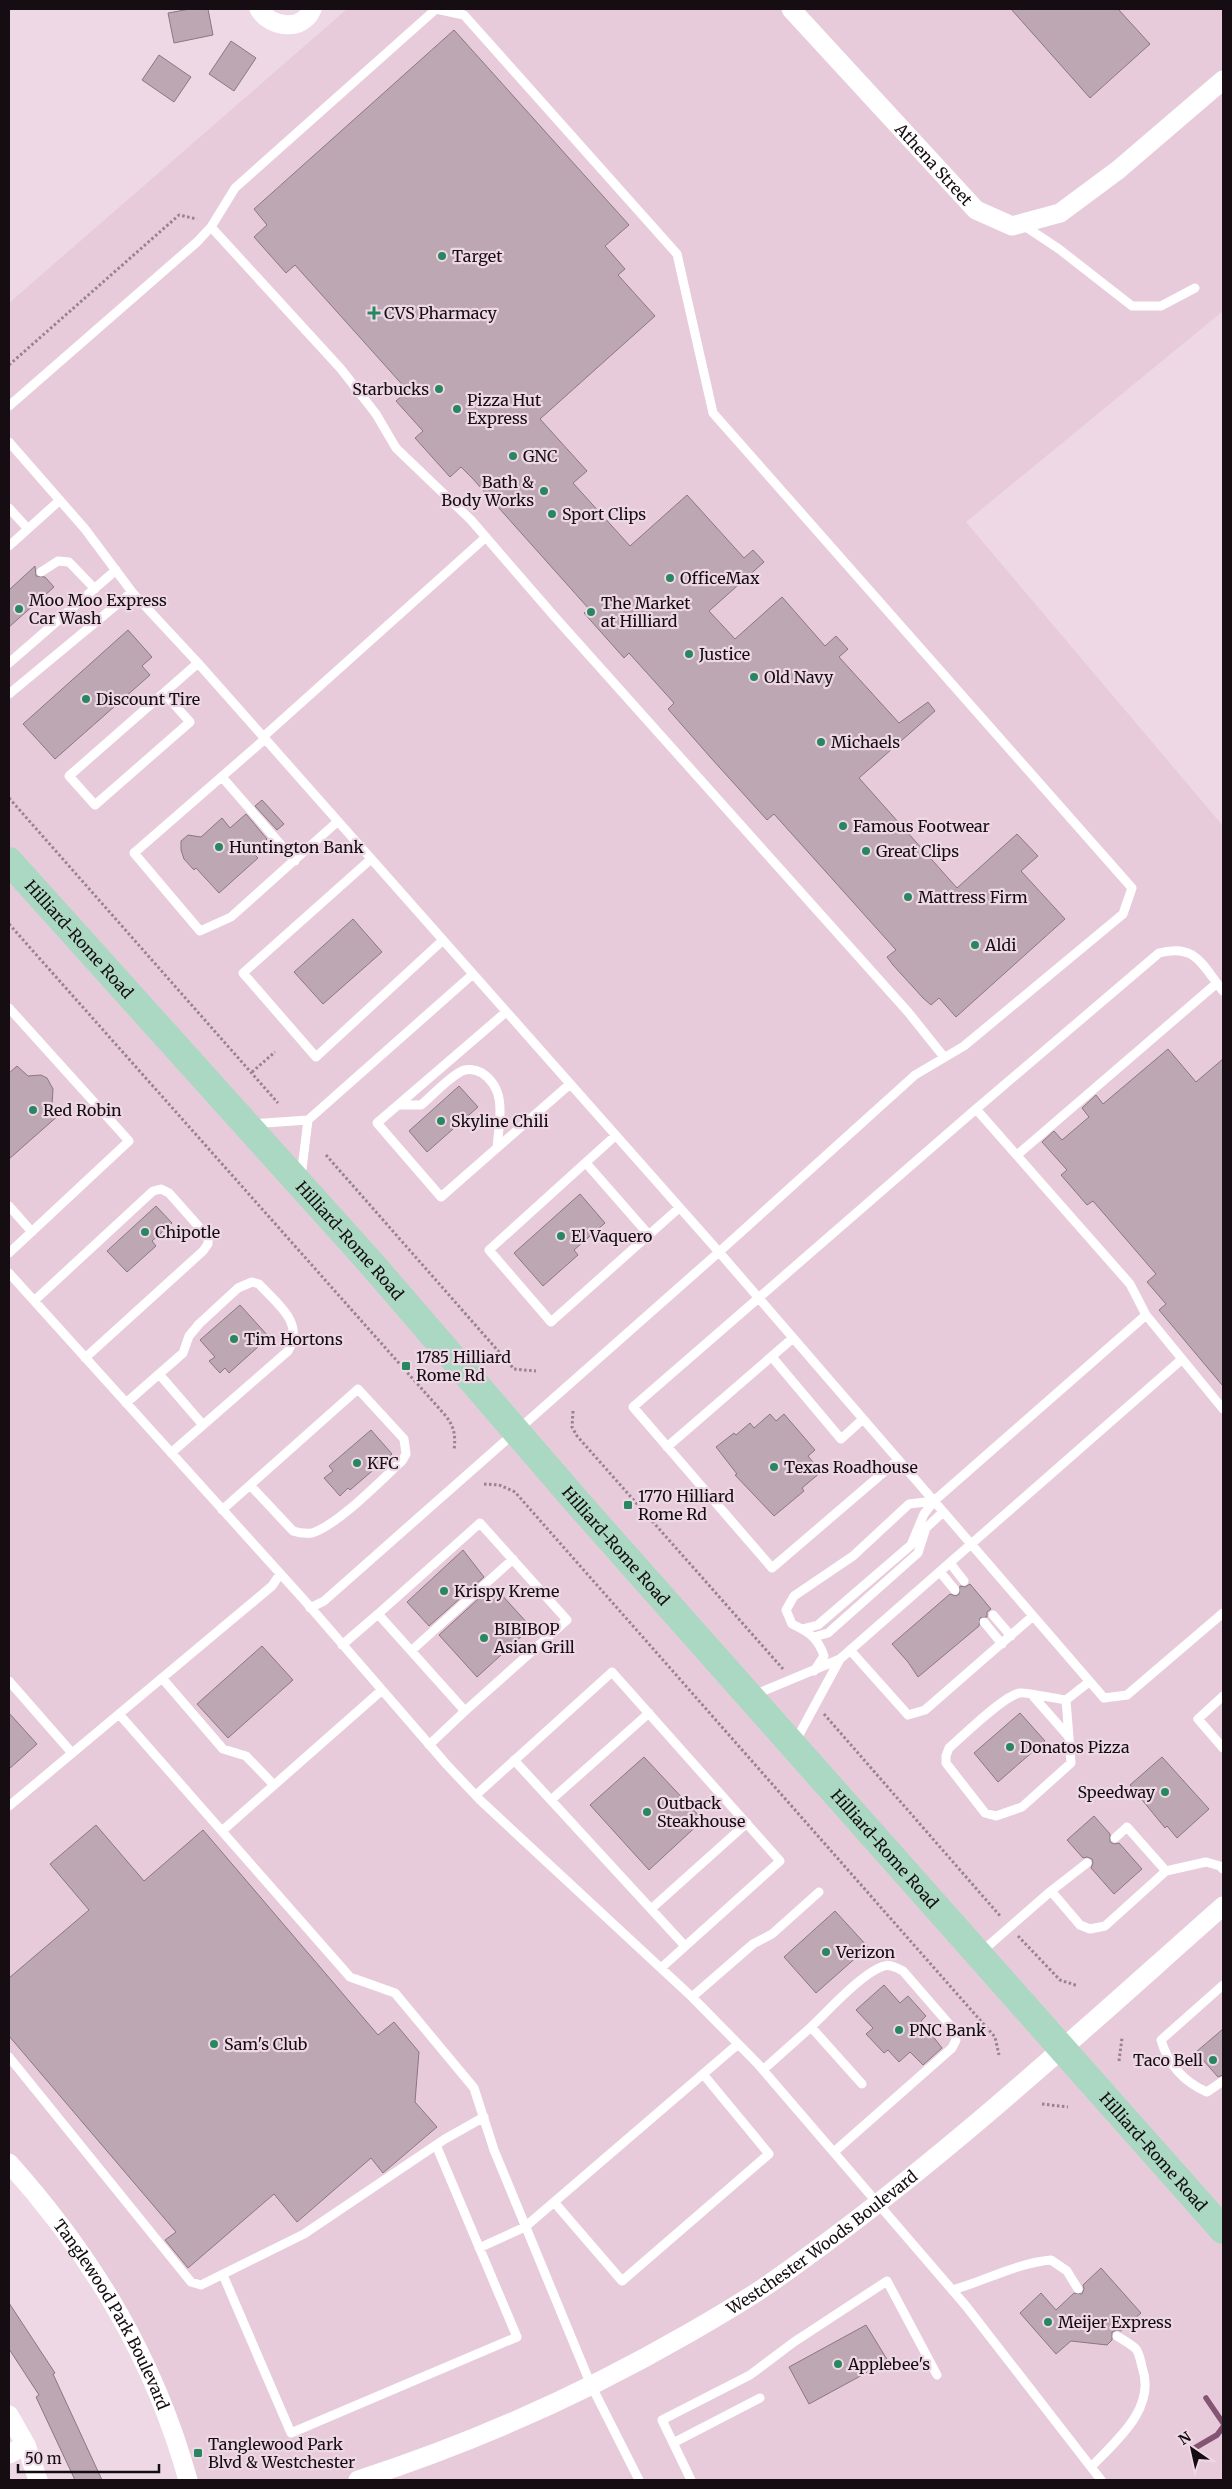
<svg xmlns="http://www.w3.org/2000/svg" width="1232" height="2489" viewBox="0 0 1232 2489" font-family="Merriweather,serif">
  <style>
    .built { fill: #e8cbdb }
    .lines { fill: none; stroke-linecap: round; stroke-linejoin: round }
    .stream { stroke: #845572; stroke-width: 5.5 }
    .building { fill: #bca7b3; stroke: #8b7782 }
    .path { stroke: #95848e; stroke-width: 3; stroke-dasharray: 2.5 2.5; stroke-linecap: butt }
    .lane { stroke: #fff; stroke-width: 9 }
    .street { stroke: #fff; stroke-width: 19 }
    .primary { stroke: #abd8c2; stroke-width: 28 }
    .poi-dot { fill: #288760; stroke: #eed8e5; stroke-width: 2 }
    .labels { text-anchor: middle; stroke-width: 4.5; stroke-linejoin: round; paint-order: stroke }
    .street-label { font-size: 16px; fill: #150d12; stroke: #eed8e5 }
    .poi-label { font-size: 16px; fill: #150d12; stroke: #eed8e5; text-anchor: start }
  </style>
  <rect width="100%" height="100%" fill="#eed8e5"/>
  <!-- built -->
  <path class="built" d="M347,9H1223V311L966,522L1223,826V2480H188L136,2342L9,2163V303Z"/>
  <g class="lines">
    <!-- stream -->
    <path class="stream" d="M1206,2398L1223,2423
      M1193,2449L1217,2435L1223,2427"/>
  </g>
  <!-- building -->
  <path class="building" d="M190,9H208L213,35L174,43L168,13Z
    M1011,9H1118L1150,44L1090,98Z
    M454,30L629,225L605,246L625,269L618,275L655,316L540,419L587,471L573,483L630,546L687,495L744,558L753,550L764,562L709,611L735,639L782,597L825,646L836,636L848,649L839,657L899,723L928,702L935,711L859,778L957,888L1017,834L1038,856L1021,871L1065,919L956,1017L939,998L931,1005L923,998L893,965L887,957L896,950L774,814L767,820L711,758L668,709L674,703L629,653L624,658L584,613L589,609L473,479L461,467L450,477L415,438L423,431L396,401L408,391L295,265L286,273L254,237L267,225L254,209Z
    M231,41L256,58L234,91L209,74Z
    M159,55L191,77L174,102L142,80Z
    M35,566L36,576L45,577L54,587L9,627V590Z
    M128,630L152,657L142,666L150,675L55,759L23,724Z
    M262,800L284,824L277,830L255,806Z
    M246,814L267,839L252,852L258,858L219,893L196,868L194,870L184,859L181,850V841L188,835L201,837L222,818L230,828Z
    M353,919L382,952L323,1004L294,972Z
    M1168,1049L1196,1082L1223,1059V1386L1159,1310L1166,1304L1147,1282L1156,1274L1093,1201L1087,1205L1061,1175L1067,1170L1042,1142L1054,1131L1062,1140L1089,1117L1082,1108L1096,1095L1103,1104Z
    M17,1066L28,1076L41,1075L47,1078L53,1089L52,1105L60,1114L9,1159V1073Z
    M459,1086L478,1107L427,1152L409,1131Z
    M580,1194L605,1223L574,1250L578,1255L543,1286L514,1253Z
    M156,1206L172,1223L152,1241L156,1246L127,1272L107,1251Z
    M240,1305L269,1337L229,1373L225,1368L220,1373L209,1361L215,1357L200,1340Z
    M770,1414L776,1421L784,1414L815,1450L808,1456L821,1472L802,1488L804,1491L774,1516L735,1475L737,1474L716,1447L734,1433L736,1435L750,1423L754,1428Z
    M371,1430L392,1454L350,1490L348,1488L340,1496L324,1478L333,1471L329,1466Z
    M463,1550L484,1577L429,1626L407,1602Z
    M970,1584L991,1609L987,1612V1617L980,1618L979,1626L918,1677L908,1662L892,1644L950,1594L956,1596L959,1594L960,1586L965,1587Z
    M491,1587L498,1595L500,1593L529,1625L522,1632L524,1634L477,1677L439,1635Z
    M262,1646L293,1680L228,1738L197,1704Z
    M9,1713L37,1744L9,1769Z
    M1020,1713L1045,1741L998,1782L974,1753Z
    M644,1757L703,1820L649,1870L590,1805Z
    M1162,1757L1209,1809L1177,1838L1167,1826L1165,1828L1130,1785Z
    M1094,1816L1110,1834V1842L1114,1844L1119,1843L1142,1869L1114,1894L1091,1868L1093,1863L1092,1859L1087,1857L1083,1858L1067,1840Z
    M96,1825L144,1881L203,1830L378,2035L394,2022L419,2052L415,2102L437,2127L383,2173L371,2158L297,2222L274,2194L188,2268L165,2240L176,2232L9,2036V1978L89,1910L50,1864Z
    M835,1911L868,1947L816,1993L784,1957Z
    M884,1985L900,2003L908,1996L926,2016L921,2021L942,2048L923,2065L910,2052L899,2062L888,2050L884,2053L866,2034L873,2028L856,2010Z
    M1223,2029V2075L1218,2077L1196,2052Z
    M1101,2268L1141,2313L1121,2331L1117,2330L1112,2332V2340L1107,2345L1071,2341L1056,2354L1020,2313L1041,2293L1056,2310L1074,2293L1082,2294L1084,2289L1083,2285Z
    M9,2303L55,2373L53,2374L102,2480H75L36,2397L39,2395L9,2349Z
    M866,2325L888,2361L809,2404L789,2367Z"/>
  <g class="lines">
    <!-- path -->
    <path class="path" d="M9,365L179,215L197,219
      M9,798L278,1103
      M9,924L445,1415C454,1426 456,1435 454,1450
      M252,1072L275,1052
      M326,1155L514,1369L536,1371
      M573,1411L572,1427L577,1436L783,1669
      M484,1484L499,1485L515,1492L995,2037L999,2055
      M824,1714L1001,1917
      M1018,1936L1060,1980L1078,1986
      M1119,2061L1122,2038
      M1042,2104L1068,2107"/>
    <!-- lane -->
    <path class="lane" d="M1023,225L1059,249L1132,306H1161L1195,288
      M211,227L341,369L376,414L396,448L471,520L554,616L908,1012L944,1057
      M9,406L197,242L211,227L235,188L436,9L464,15L677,254L713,413L1132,888L1123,914L964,1046L915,1075L719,1252L324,1601L310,1608
      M9,442L85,529L132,592L198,663L719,1252L1104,1698L1127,1695L1223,1613
      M9,508L28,529
      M9,546L60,500
      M41,572L58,561L69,562L95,589
      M9,663L116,570
      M164,693L190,722L95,805L69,776L198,663
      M9,694L132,592
      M263,737L486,537
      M265,739L134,853L200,931L231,917L337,822
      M222,777L295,861
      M371,859L243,973L316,1057L443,940
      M9,1008L129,1141L9,1253
      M506,1012L377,1123L441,1197L570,1084
      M399,1105H421C433,1095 446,1080 460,1072C466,1068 475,1069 482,1073C508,1090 499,1121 497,1148
      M976,1109L1130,1284L1146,1315L1223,1409
      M251,1124L308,1120L473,974
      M615,1136L489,1250L551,1322L679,1208
      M1017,1155L1217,983
      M586,1163L649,1235
      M301,1177L308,1120
      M9,1206L32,1232
      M9,1273L305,1601L447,1765L480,1800L692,1997L757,2063L966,2306L1101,2480
      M34,1301L153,1191L161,1189L169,1193L208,1237V1244L203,1251L85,1358
      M772,1357L841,1439L863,1419
      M159,1374L203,1425
      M126,1403L183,1353L189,1336L199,1324L238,1288L252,1282L259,1284C277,1304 305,1322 288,1351L171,1453
      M667,1447L793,1338
      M898,1460L772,1568L633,1407L976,1109L1159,953C1196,943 1202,965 1223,991
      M222,1510L358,1389L404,1439L406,1454L402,1461C381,1480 338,1525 312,1533C305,1534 299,1533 293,1531L250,1485
      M480,1523L567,1620L465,1711L378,1614Z
      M950,1563L964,1581
      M940,1572L955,1590
      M993,1615L1011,1636
      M984,1622L1002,1644
      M802,1629L818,1625L911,1545L924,1514L934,1501L1146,1315
      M814,1637L828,1633L918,1553L926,1528L943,1512
      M342,1645L378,1614
      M850,1650L908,1715L925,1710L1033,1616
      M411,1651L513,1559
      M814,1671L824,1656C818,1638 809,1632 792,1624L786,1610L794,1596L853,1556L909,1504L934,1501
      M162,1678L223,1749L246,1756L274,1785
      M9,1681L72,1753
      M754,1695L840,1659L1181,1360
      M1033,1696L1069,1737
      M1223,1696L1198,1719L1223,1748
      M1066,1700L1071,1763L1022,1807L996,1816L985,1813L946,1763V1756L949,1748C963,1736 1004,1695 1020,1693C1025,1692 1057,1699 1066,1700L1089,1682
      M119,1714L350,1977L395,1993L474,2088L494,2150L591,2385L639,2480
      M795,1742L840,1659
      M429,1745L465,1711
      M514,1760L685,1946
      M476,1795L612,1672L780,1861L661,1968
      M551,1800L649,1713
      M9,1806L272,1586L280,1574
      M222,1831L382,1690
      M1115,1838L1127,1827L1166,1871
      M1051,1891L1080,1925L1090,1929L1105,1926L1166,1871L1206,1862L1220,1866L1223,1869
      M651,1909L747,1823
      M980,1953L1051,1891L1087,1863
      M1223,1985L1161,2040C1168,2064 1184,2082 1207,2092L1223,2081
      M692,1997L753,1944L772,1934L819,1892
      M811,2027C828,2011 863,1972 884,1966C891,1964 897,1968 903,1971L955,2031L956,2040L952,2048L834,2152
      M9,2057L191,2282L201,2285L304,2234L445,2139L484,2117
      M763,2070L811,2027L862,2084
      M554,2202L622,2281L769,2154L703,2074
      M479,2248L525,2227L738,2044
      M223,2275L291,2433L517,2337L436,2145
      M952,2290C985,2281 1017,2263 1051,2260L1067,2271L1078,2289
      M673,2443L760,2398
      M1091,2467C1116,2441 1157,2408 1142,2367C1141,2362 1139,2353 1136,2349C1131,2344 1123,2340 1117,2336
      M691,2480L662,2420L750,2375L794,2342L887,2281L937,2375"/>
    <!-- street -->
    <g class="street">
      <path d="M259,9C270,28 303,32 312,9"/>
      <path id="s1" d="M791,9L976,210L1012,226L1060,213L1118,170L1223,80"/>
      <path id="s2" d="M9,2163C93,2257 154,2358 188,2480"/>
      <path d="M9,2415L26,2445L38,2480"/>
      <path d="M9,2454L26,2445"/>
      <path id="s3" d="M358,2480C473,2443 585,2393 689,2333C715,2318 741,2303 766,2286C929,2173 1075,2037 1223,1906"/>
    </g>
    <!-- primary -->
    <path class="primary" id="s4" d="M9,861L370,1262L578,1503L1223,2230"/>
  </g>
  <!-- markers -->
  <g class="poi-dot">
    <circle cx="442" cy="256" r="5"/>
    <path d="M371.5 305.5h5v5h5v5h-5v5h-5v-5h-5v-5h5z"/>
    <circle cx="439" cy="389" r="5"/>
    <circle cx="457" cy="409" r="5"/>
    <circle cx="513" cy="456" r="5"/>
    <circle cx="544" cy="491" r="5"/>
    <circle cx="552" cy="514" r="5"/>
    <circle cx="670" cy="578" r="5"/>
    <circle cx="19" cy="609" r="5"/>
    <circle cx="591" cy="612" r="5"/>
    <circle cx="689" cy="654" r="5"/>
    <circle cx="754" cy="677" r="5"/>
    <circle cx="86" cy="699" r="5"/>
    <circle cx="821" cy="742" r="5"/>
    <circle cx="843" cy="826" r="5"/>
    <circle cx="219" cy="847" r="5"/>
    <circle cx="866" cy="851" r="5"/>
    <circle cx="908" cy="897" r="5"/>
    <circle cx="975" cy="945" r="5"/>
    <circle cx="33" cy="1110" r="5"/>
    <circle cx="441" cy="1121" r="5"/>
    <circle cx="145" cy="1232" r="5"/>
    <circle cx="561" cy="1236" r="5"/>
    <circle cx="234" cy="1339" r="5"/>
    <rect x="401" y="1361" width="10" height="10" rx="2.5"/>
    <circle cx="357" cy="1463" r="5"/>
    <circle cx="774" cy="1467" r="5"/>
    <rect x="623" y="1500" width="10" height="10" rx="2.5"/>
    <circle cx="444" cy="1591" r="5"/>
    <circle cx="484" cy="1638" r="5"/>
    <circle cx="1010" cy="1747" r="5"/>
    <circle cx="1165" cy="1792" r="5"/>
    <circle cx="647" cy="1812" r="5"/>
    <circle cx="826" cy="1952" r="5"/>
    <circle cx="899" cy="2030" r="5"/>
    <circle cx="214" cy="2044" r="5"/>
    <circle cx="1213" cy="2060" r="5"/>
    <circle cx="1048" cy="2322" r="5"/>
    <circle cx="838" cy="2364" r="5"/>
    <rect x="193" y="2448" width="10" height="10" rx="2.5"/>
  </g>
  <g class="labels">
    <!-- street labels -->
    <g class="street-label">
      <text dy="6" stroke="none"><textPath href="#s1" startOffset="211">Athena Street</textPath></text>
      <text dy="6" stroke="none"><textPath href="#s4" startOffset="105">Hilliard-Rome Road</textPath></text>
      <text dy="6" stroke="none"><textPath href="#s4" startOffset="510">Hilliard-Rome Road</textPath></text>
      <text dy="6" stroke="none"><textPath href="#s4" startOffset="915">Hilliard-Rome Road</textPath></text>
      <text dy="6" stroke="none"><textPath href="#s4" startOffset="1320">Hilliard-Rome Road</textPath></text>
      <text dy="6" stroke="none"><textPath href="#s4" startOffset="1725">Hilliard-Rome Road</textPath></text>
      <text dy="6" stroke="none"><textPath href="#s3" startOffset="524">Westchester Woods Boulevard</textPath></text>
      <text dy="6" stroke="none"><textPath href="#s2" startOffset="184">Tanglewood Park Boulevard</textPath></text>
    </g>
    <!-- poi labels -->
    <g class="poi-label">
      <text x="452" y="262">Target</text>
      <text x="384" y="319">CVS Pharmacy</text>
      <text x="429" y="395" text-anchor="end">Starbucks</text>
      <text x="467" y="406">Pizza Hut<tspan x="467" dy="18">Express</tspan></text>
      <text x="523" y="462">GNC</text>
      <text x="534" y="488" text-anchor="end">Bath &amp;<tspan x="534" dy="18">Body Works</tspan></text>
      <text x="562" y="520">Sport Clips</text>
      <text x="680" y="584">OfficeMax</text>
      <text x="29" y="606">Moo Moo Express<tspan x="29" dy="18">Car Wash</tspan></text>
      <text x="601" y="609">The Market<tspan x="601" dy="18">at Hilliard</tspan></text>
      <text x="699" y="660">Justice</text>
      <text x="764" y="683">Old Navy</text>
      <text x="96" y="705">Discount Tire</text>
      <text x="831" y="748">Michaels</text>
      <text x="853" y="832">Famous Footwear</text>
      <text x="229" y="853">Huntington Bank</text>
      <text x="876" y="857">Great Clips</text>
      <text x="918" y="903">Mattress Firm</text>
      <text x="985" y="951">Aldi</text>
      <text x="43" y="1116">Red Robin</text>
      <text x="451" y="1127">Skyline Chili</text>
      <text x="155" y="1238">Chipotle</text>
      <text x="571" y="1242">El Vaquero</text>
      <text x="244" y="1345">Tim Hortons</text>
      <text x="416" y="1363">1785 Hilliard<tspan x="416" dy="18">Rome Rd</tspan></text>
      <text x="367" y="1469">KFC</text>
      <text x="784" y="1473">Texas Roadhouse</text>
      <text x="638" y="1502">1770 Hilliard<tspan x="638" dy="18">Rome Rd</tspan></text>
      <text x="454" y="1597">Krispy Kreme</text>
      <text x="494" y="1635">BIBIBOP<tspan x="494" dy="18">Asian Grill</tspan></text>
      <text x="1020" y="1753">Donatos Pizza</text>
      <text x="1155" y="1798" text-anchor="end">Speedway</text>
      <text x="657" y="1809">Outback<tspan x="657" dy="18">Steakhouse</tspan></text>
      <text x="836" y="1958">Verizon</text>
      <text x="909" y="2036">PNC Bank</text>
      <text x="224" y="2050">Sam's Club</text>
      <text x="1203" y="2066" text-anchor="end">Taco Bell</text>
      <text x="1058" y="2328">Meijer Express</text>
      <text x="848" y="2370">Applebee's</text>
      <text x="208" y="2450">Tanglewood Park<tspan x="208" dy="18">Blvd &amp; Westchester</tspan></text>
    </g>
  </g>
  <!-- border -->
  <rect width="1232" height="2489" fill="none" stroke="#150d12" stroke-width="20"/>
  <!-- north arrow -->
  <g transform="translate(1192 2449) rotate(326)" stroke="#eed8e5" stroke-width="4" paint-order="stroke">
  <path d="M0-4L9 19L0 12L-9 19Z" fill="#150d12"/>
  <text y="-8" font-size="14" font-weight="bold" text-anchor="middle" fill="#150d12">N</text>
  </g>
  <!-- scale -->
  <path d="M18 2464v8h141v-8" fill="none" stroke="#150d12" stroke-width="2.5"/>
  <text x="25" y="2464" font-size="15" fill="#150d12" stroke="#eed8e5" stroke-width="4" paint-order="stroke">50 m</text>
</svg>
